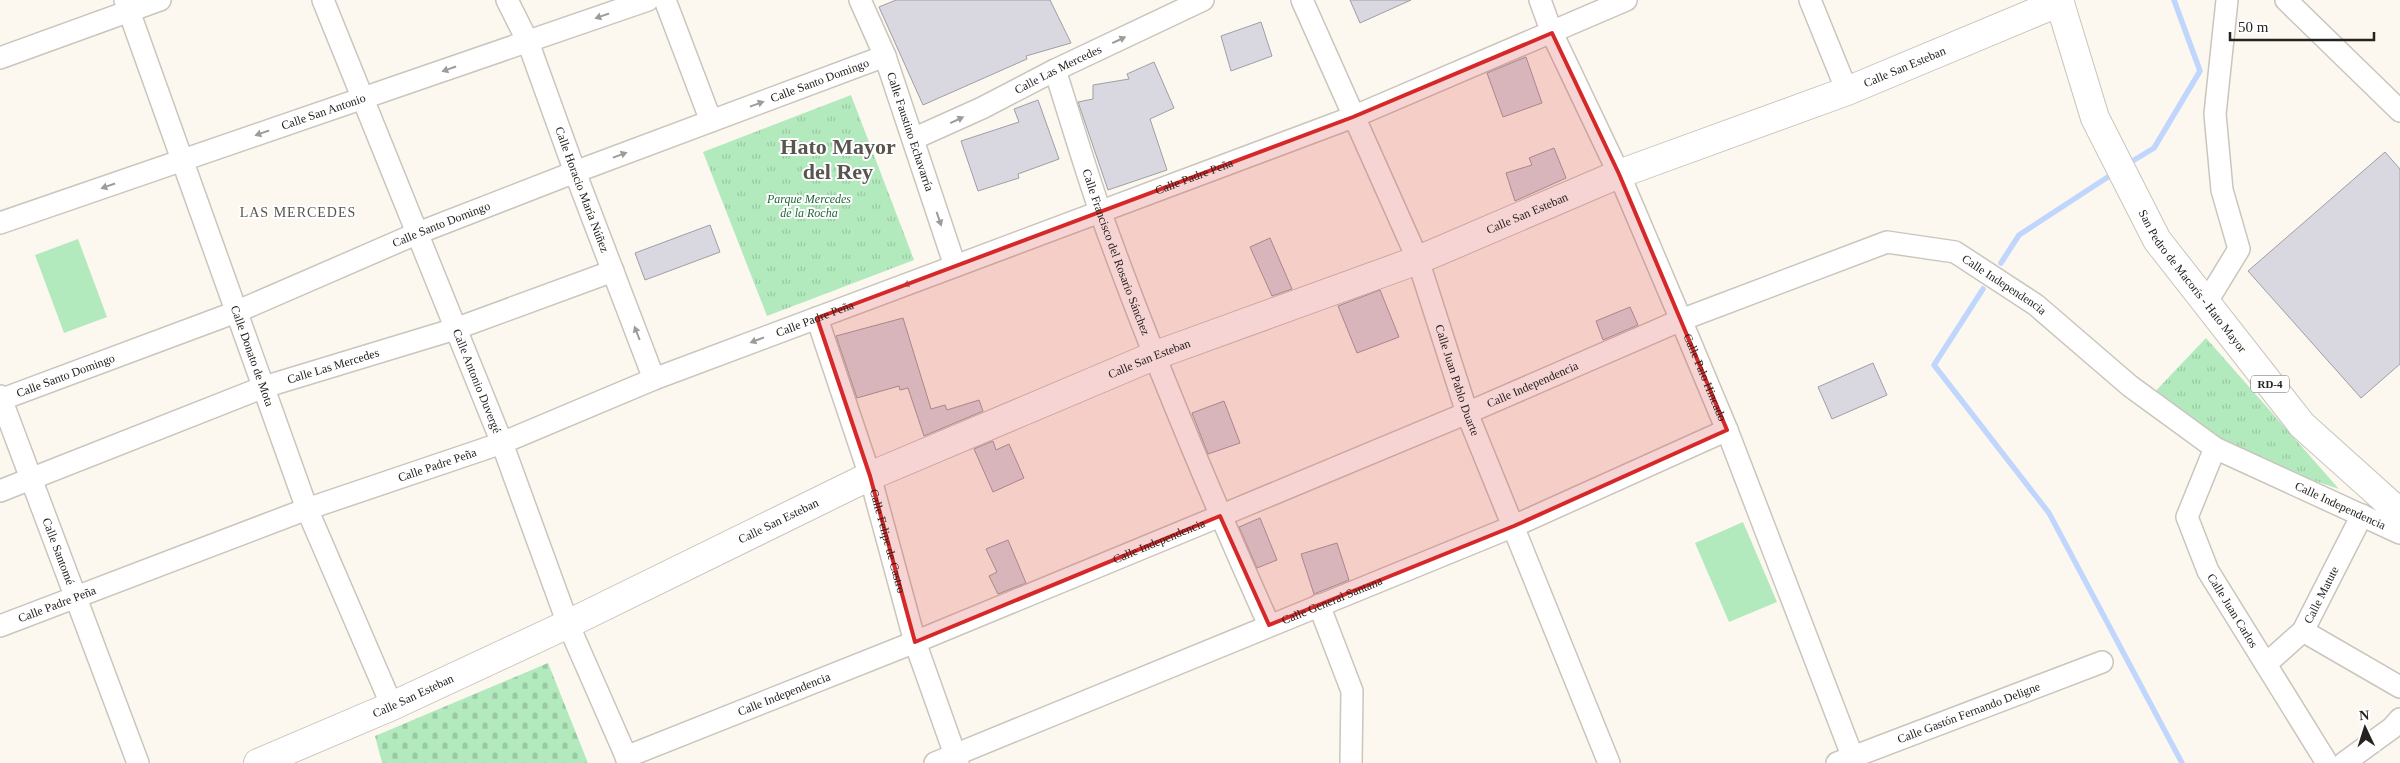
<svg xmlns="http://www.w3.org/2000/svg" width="2400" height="763" viewBox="0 0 2400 763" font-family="Georgia,serif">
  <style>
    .cemetery { fill: url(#cemetery-stones) }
    .park { fill: url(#park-tufts) }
    .garden { fill: #b2eabe }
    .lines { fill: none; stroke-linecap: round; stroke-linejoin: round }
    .stream { stroke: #c1d6fd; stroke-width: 5.5 }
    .building { fill: #d9d7e0; stroke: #9f9ea6 }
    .street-casing { stroke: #cac5bd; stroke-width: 24 }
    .secondary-casing { stroke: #cac5bd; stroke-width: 30 }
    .primary-casing { stroke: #cac5bd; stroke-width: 30 }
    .street { stroke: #fff; stroke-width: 21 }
    .secondary { stroke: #fff; stroke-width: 28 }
    .primary { stroke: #fff; stroke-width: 28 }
    .oneway { fill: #9d9c9b }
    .marked { fill: #d62828; fill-opacity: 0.2; stroke: #d62828; stroke-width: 4; stroke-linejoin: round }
    .labels { text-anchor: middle; stroke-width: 4; stroke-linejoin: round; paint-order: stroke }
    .shield { fill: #fff; stroke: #666563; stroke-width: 1 }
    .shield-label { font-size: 11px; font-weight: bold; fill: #252320 }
    .street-label { font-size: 12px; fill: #252320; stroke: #fff }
    .park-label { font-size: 12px; font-style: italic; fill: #216738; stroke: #fff }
    .neighbourhood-label { font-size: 14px; letter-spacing: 1px; fill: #59554e; stroke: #fff }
    .town-label { font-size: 22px; font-weight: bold; fill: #59554e; stroke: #fff }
  </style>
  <defs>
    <pattern id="cemetery-stones" width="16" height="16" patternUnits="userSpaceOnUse" patternTransform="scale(1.25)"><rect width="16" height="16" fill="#b2eabe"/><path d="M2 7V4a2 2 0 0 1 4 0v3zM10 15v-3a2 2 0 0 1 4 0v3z" fill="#99c8a3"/></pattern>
    <pattern id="park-tufts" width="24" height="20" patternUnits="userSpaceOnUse" patternTransform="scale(1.25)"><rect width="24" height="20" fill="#b2eabe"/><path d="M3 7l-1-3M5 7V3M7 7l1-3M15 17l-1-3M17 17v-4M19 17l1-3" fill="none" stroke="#99c8a3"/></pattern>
  </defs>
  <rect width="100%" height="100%" fill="#fcf8ef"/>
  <!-- cemetery -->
  <path class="cemetery" d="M548,663L588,763H382L375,736Z"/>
  <!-- park -->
  <path class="park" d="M851,95L914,260L767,316L703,152Z
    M2206,338L2339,489L2215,448L2148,399Z"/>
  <!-- garden -->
  <path class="garden" d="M78,239L107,317L64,333L35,255Z
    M1743,522L1777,602L1729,622L1695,543Z"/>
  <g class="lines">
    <!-- stream -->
    <path class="stream" d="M2126,165L2154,148L2200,71L2174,0
      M2001,263L2019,235L2114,173
      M1983,289L1934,365L2049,513L2182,763"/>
  </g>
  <!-- building -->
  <path class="building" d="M896,0H1050L1071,43L1026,56L1027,59L923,105L879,7Z
    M1350,0H1411L1360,23Z
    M1261,22L1272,56L1231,71L1221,36Z
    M1526,57L1542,103L1503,117L1487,73Z
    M1154,62L1174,108L1150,119L1167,170L1108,190L1078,102L1093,99V85L1129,79L1127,74Z
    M1038,100L1059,159L1018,174L1019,178L978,191L961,141L1019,122L1014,109Z
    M1554,148L1566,178L1515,201L1506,173L1532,165L1529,158Z
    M2385,152L2400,169V364L2361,398L2248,271Z
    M710,225L720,252L645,280L635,253Z
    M1270,238L1292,289L1272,296L1250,247Z
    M1380,290L1399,337L1357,353L1338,306Z
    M1630,307L1638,325L1603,340L1596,321Z
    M903,318L931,409L945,405L947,410L979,400L983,411L924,436L908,388L900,390L899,386L857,398L836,336Z
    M1873,363L1887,395L1832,419L1818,387Z
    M1224,401L1240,443L1208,454L1192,413Z
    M993,441L996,450L1009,444L1024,478L993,492L974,449Z
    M1260,518L1277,560L1257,568L1239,527Z
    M1008,540L1026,583L998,594L989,576L997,572L986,549Z
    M1337,543L1349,580L1314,594L1301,554Z"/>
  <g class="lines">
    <defs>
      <g id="street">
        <path id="s1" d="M125,0L307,509L392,706"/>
        <path id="s2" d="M323,0L502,443L568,624L629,763"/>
        <path id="s3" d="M507,0L528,42L575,172L654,379"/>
        <path d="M665,0L711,121"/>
        <path id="s4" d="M860,0L885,56L955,266"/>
        <path id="s5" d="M1302,0L1418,260L1467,413L1609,763"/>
        <path id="s6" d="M1540,0L1552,33L1619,174L1681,320L1727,430L1855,763"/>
        <path d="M1810,0L1847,91"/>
        <path d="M2286,0L2400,111"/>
        <path d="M0,58L160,0"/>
        <path id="s7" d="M1055,70C1070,117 1084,165 1100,211C1150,351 1208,489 1269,625"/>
        <path id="s8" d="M913,139L982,108L1055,70L1203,0"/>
        <path id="s9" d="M0,223L648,0"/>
        <path d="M2206,303L2239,249L2222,190L2215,114L2227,0"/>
        <path id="s10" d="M817,318L870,476L915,642L958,763"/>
        <path id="s11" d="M0,396L138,763"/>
        <path id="s12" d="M0,400L236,312L418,233L575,172L885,56"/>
        <path id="s13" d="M2215,448L2187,517L2208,571L2327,763"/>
        <path id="s14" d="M0,491L264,387L455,329L613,271"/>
        <path d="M1319,605L1352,691L1351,763"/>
        <path id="s15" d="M0,626L307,509L502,443L654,379L1353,117L1626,0"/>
        <path d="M2303,631L2400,687"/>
        <path id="s16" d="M2266,664L2303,631L2362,515"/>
        <path id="s17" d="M626,757L915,642L1220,516L1467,413L1681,320L1887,242L1955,252L2036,305L2130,386L2215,448L2400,533"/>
        <path id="s18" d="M935,763L1514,526L1727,430"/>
        <path id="s19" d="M1837,763L2102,662"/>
        <path d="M2344,763L2392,728L2400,719"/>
      </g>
      <g id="secondary">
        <path id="s20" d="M258,763L392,706L568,624L870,476L1156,355L1418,260L1619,174L1847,91L2060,2"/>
      </g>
      <g id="primary">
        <path id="s21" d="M2059,0L2095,118L2157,240L2302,425L2400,513"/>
      </g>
    </defs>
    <!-- street casing -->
    <use href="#street" class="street-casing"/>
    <!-- secondary casing -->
    <use href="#secondary" class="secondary-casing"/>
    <!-- primary casing -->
    <use href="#primary" class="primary-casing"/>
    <!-- street -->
    <use href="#street" class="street"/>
    <!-- secondary -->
    <use href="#secondary" class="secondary"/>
    <!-- primary -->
    <use href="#primary" class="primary"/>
  </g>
  <!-- one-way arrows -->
  <defs><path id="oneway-solid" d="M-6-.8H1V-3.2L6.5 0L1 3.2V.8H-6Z" transform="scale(1.25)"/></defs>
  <g class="oneway">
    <use href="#oneway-solid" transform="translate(602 16) rotate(161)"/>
    <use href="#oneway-solid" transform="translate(1119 40) rotate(-25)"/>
    <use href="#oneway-solid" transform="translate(449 69) rotate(161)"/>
    <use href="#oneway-solid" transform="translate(757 104) rotate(-20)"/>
    <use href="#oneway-solid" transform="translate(957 120) rotate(-25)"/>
    <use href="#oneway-solid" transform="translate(262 133) rotate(161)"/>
    <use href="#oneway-solid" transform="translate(620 155) rotate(-20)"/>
    <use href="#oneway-solid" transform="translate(108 186) rotate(161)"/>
    <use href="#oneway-solid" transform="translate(939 219) rotate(71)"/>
    <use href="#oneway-solid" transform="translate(910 283) rotate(159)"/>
    <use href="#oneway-solid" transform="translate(637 333) rotate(-111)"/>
    <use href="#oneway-solid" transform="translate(757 340) rotate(159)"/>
  </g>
  <!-- marked area -->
  <path class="marked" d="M1552,33L1619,174L1727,430L1514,526L1269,625L1220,516L915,642L870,476L817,318L1353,117Z"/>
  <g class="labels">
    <!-- shield labels -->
    <rect class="shield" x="2251" y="375.5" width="38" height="17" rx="4"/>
    <g class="shield-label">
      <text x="2270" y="388">RD-4</text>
    </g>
    <!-- street labels -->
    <g class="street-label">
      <text dy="4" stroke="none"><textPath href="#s20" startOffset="1789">Calle San Esteban</textPath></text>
      <text dy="4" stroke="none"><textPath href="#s8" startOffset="161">Calle Las Mercedes</textPath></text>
      <text dy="4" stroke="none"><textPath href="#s12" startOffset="880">Calle Santo Domingo</textPath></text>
      <text dy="4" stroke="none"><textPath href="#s9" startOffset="342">Calle San Antonio</textPath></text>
      <text dy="4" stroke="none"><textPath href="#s4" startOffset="141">Calle Faustino Echavarría</textPath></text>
      <text dy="4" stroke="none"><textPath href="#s15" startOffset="1276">Calle Padre Peña</textPath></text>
      <text dy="4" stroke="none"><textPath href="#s3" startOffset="204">Calle Horacio María Núñez</textPath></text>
      <text dy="4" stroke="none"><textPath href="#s20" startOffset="1384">Calle San Esteban</textPath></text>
      <text dy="4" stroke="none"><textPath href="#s12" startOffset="475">Calle Santo Domingo</textPath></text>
      <text dy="4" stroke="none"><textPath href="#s7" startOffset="192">Calle Francisco del Rosario Sánchez</textPath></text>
      <text dy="4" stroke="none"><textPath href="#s21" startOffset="314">San Pedro de Macorís - Hato Mayor</textPath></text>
      <text dy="4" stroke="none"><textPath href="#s17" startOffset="1490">Calle Independencia</textPath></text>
      <text dy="4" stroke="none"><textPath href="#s15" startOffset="871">Calle Padre Peña</textPath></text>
      <text dy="4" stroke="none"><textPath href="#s1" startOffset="378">Calle Donato de Mota</textPath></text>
      <text dy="4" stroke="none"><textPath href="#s20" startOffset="979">Calle San Esteban</textPath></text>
      <text dy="4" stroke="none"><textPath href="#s14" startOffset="356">Calle Las Mercedes</textPath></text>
      <text dy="4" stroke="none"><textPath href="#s12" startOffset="70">Calle Santo Domingo</textPath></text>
      <text dy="4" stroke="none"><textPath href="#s6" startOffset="412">Calle Palo Hincado</textPath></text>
      <text dy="4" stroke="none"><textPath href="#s5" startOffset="411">Calle Juan Pablo Duarte</textPath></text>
      <text dy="4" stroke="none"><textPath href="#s2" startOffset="411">Calle Antonio Duvergé</textPath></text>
      <text dy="4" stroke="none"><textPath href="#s17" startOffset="980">Calle Independencia</textPath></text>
      <text dy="4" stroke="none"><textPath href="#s15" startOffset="466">Calle Padre Peña</textPath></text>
      <text dy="4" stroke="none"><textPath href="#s17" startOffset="1895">Calle Independencia</textPath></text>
      <text dy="4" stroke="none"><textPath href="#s20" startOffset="574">Calle San Esteban</textPath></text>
      <text dy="4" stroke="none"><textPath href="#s10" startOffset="234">Calle Felipe de Castro</textPath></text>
      <text dy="4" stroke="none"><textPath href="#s17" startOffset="575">Calle Independencia</textPath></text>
      <text dy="4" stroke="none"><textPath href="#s11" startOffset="166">Calle Santomé</textPath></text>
      <text dy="4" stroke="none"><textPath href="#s16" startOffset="90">Calle Matute</textPath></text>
      <text dy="4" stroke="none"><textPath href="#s18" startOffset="429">Calle General Santana</textPath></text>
      <text dy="4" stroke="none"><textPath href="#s15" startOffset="61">Calle Padre Peña</textPath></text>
      <text dy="4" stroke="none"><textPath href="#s13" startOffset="179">Calle Juan Carlos</textPath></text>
      <text dy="4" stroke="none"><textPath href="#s17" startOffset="170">Calle Independencia</textPath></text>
      <text dy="4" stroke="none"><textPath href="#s20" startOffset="169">Calle San Esteban</textPath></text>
      <text dy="4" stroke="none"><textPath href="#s19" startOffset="141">Calle Gastón Fernando Deligne</textPath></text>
    </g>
    <!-- park labels -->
    <g class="park-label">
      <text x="809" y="203">Parque Mercedes<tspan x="809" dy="14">de la Rocha</tspan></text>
    </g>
    <!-- neighbourhood labels -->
    <g class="neighbourhood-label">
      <text x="298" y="217">LAS MERCEDES</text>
    </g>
    <!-- town labels -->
    <g class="town-label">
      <text x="838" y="154">Hato Mayor<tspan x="838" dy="25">del Rey</tspan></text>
    </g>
  </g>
  <!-- north arrow -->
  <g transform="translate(2365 728) rotate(356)" stroke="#ffffff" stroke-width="4" paint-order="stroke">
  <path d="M0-4L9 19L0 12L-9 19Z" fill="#252320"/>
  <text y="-8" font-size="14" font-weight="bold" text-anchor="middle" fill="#252320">N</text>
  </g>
  <!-- scale -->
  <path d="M2230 32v8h144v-8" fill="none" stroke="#252320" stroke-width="2.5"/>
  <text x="2238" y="32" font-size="15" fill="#252320" stroke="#ffffff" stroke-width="4" paint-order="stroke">50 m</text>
</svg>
